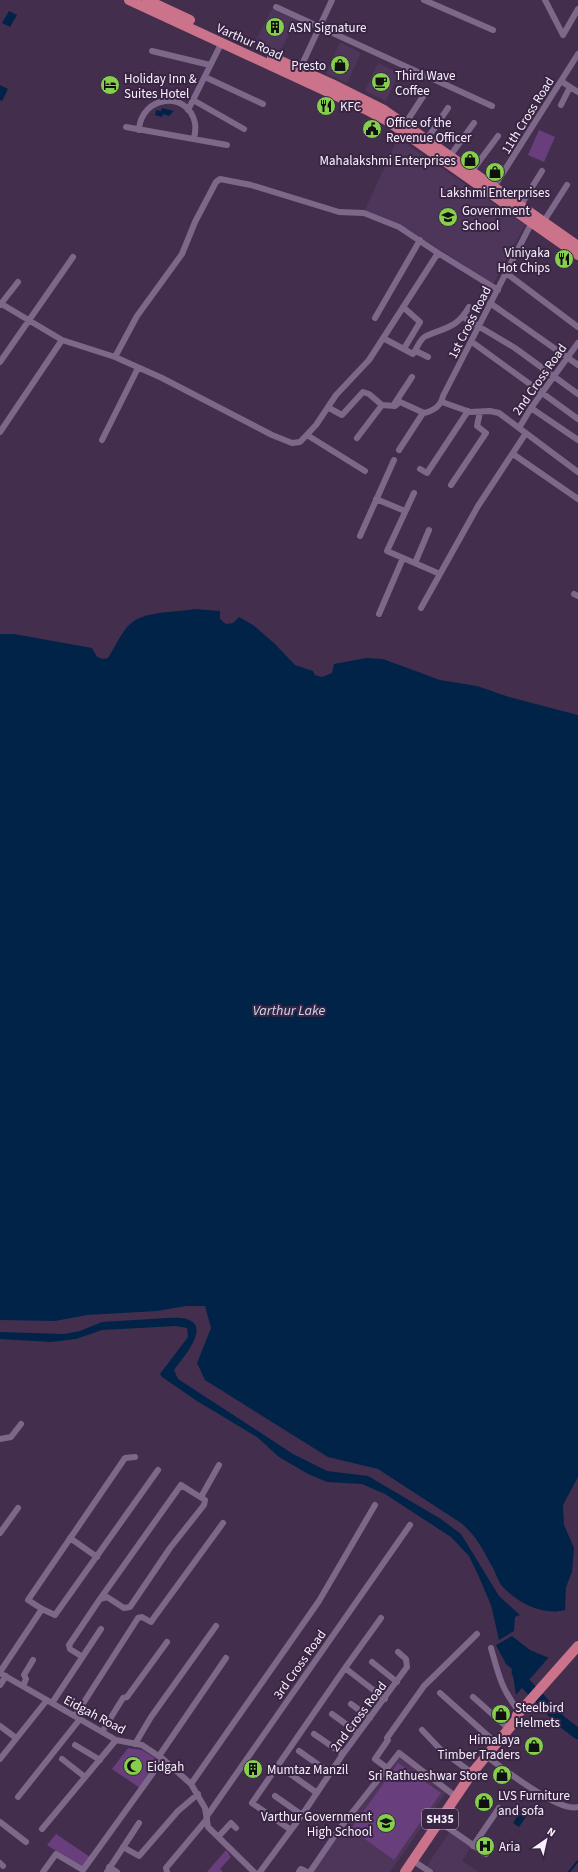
<svg xmlns="http://www.w3.org/2000/svg" width="578" height="1872" viewBox="0 0 578 1872" font-family="'Source Sans 3',sans-serif">
  <style>
    .built { fill: #4e365a }
    .green { fill: #683f7c }
    .water { fill: #012348 }
    .pier { fill: #432f4d }
    .lines { fill: none; stroke-linecap: round; stroke-linejoin: round }
    .stream { stroke: #012348; stroke-width: 2 }
    .river { stroke: #012348; stroke-width: 11 }
    .street { stroke: #7e688a; stroke-width: 6 }
    .primary { stroke: #cb738b; stroke-width: 10 }
    .labels { text-anchor: middle; stroke-width: 4; stroke-linejoin: round; paint-order: stroke }
    .shield { fill: #392543; stroke: #bfb4c5; stroke-width: 1 }
    .shield-label { font-size: 12px; font-weight: bold; fill: #f8f1fd }
    .poi-label { font-size: 13px; fill: #f8f1fd; stroke: #392543; text-anchor: start }
    .street-label { font-size: 13px; fill: #f8f1fd; stroke: #392543 }
    .water-label { font-size: 14px; font-style: italic; fill: #cadaee; stroke: #392543 }
  </style>
  <rect width="100%" height="100%" fill="#432f4d"/>
  <!-- built -->
  <path class="built" d="M272,9L296,20L279,54L255,42Z
    M340,42L361,53L347,83L326,74Z
    M378,63L399,73L386,101L365,91Z
    M398,138L525,225L493,284L410,230L365,210Z
    M398,1757L447,1791L390,1872H312Z
    M450,1831L471,1846L462,1861L479,1872H434L426,1867Z"/>
  <!-- green -->
  <path class="green" d="M539,130L555,137L544,162L528,155Z
    M128,1748L142,1750L159,1761L140,1788L112,1769Z
    M398,1763L441,1793L394,1860L351,1829Z
    M56,1834L90,1857L83,1869L47,1845Z
    M226,1850L231,1857L220,1869L223,1872H207Z"/>
  <!-- water -->
  <path class="water" d="M9,11L17,15L10,27L2,23Z
    M0,85L8,89L2,101L0,100Z
    M162,108L174,111L169,116L163,114L162,117L155,115L156,110L161,111Z
    M194,609L220,611V619L226,624L233,623L239,617L253,625L275,644L295,665L313,671L315,675L322,677L332,673L334,664L366,658L383,659L440,680L477,686L509,697L578,715V1477L563,1505L564,1525L574,1548L572,1572L566,1587L565,1610C543,1616 517,1603 502,1586C499,1582 496,1575 494,1570C484,1552 477,1536 461,1523L378,1469L328,1457L205,1380L197,1363L211,1328L205,1306H186L157,1311L87,1315L55,1321L0,1320V634H14L92,648L97,657L103,659L108,658C115,647 120,635 128,626C143,610 174,613 194,609Z
    M167,1318C173,1318 183,1317 189,1320C210,1328 181,1360 174,1370L178,1379L293,1454L327,1471L368,1476L441,1519L461,1534L499,1596L520,1615L515,1617L514,1631L499,1640L491,1605L479,1577L469,1556L451,1537L385,1494L362,1484L327,1482L308,1474L279,1457L257,1437L197,1401L162,1377L160,1374L188,1337L187,1328L176,1326L102,1330L76,1339L51,1342L0,1339V1332L64,1334L80,1331L102,1322Z
    M512,1636L530,1650L549,1658L516,1695L512,1669L506,1664L496,1645Z
    M523,1807L530,1811L519,1827L513,1823Z"/>
  <!-- pier -->
  <path class="pier" d="M550,1656V1659L518,1696L516,1695Z"/>
  <g class="lines">
    <!-- stream -->
    <path class="stream" d="M569,1872L578,1861"/>
    <!-- river -->
    <path class="river" d="M517,1672L521,1679L561,1721L578,1734"/>
    <!-- street -->
    <path class="street" d="M424,0L493,30
      M545,0L563,35L578,9
      M276,7L492,106
      M152,51L210,65
      M299,71L332,0
      M205,77L263,104
      M561,81L570,87L561,105
      M570,87L578,92
      M193,100L244,129
      M188,110L222,42
      M405,124L424,95
      M126,127L227,145
      M139,130C141,95 188,90 195,123C196,129 195,134 194,139
      M427,139L448,108
      M450,156L474,123
      M472,171L498,136
      M494,187L578,54
      M521,205L542,171
      M544,221L567,185
      M506,273L578,327
      M0,303L62,340
      M490,303L578,365
      M0,305L18,282
      M403,307L420,322L405,347
      M463,317L515,348L578,394
      M375,318L420,240
      M383,338L413,354C417,349 420,338 426,336C446,327 456,329 469,307
      M472,342L578,419
      M416,351L428,357
      M115,357L137,316L182,254L195,222L216,182L220,179L251,185L339,212L364,213L399,227L438,253
      M0,362L73,257
      M442,402L470,412L490,411L499,413L578,472
      M393,406L412,377
      M329,408L342,415L363,392L369,394L382,405
      M531,408L578,440
      M519,428L531,408L578,343
      M0,432L62,340L115,357L162,378L272,435L292,443L300,442L316,425L336,395L369,360L438,253L498,290
      M307,435L365,471
      M357,438L382,405L395,406L400,402L424,413C433,411 441,406 443,396L533,220
      M102,440L138,368
      M399,450L423,413
      M513,454L578,499
      M420,469L427,473L468,411
      M451,485L486,433L477,426L480,412
      M414,493L387,551L440,574
      M376,499L405,511
      M360,536L394,460
      M415,563L429,530
      M574,594L578,596
      M421,608L478,506L526,433
      M379,614L403,558
      M0,1439L11,1437L21,1424
      M201,1497L219,1465
      M0,1533L18,1508
      M70,1538L97,1557
      M42,1609L28,1600L125,1458L135,1457
      M491,1648C498,1673 502,1692 520,1712
      M81,1656L70,1649L69,1645L100,1599L107,1597L124,1608L130,1607L170,1548L204,1505L205,1500L181,1485L100,1599
      M372,1662L397,1682
      M345,1668L381,1618
      M0,1672L42,1609L55,1615L158,1470
      M0,1673L116,1740L142,1745L163,1759L191,1784L205,1808L208,1827L254,1872
      M0,1685L6,1676
      M23,1686L26,1679L24,1675L33,1660
      M440,1693L496,1743
      M473,1697L508,1728
      M52,1703L101,1629
      M351,1704L370,1718
      M332,1714L358,1733
      M75,1716L138,1618L142,1617L151,1622L153,1619L223,1523
      M0,1726L16,1738
      M422,1730L441,1750L472,1773
      M102,1732L123,1698L127,1697L167,1642
      M314,1734L343,1754
      M135,1744L151,1717L216,1626
      M75,1745L100,1760
      M299,1751L330,1773
      M159,1756L226,1658
      M486,1756C502,1768 560,1813 578,1807
      M0,1759L47,1700
      M62,1759L85,1777
      M387,1768L375,1759L388,1740L387,1738L424,1686L477,1634
      M286,1771L317,1793
      M191,1784L319,1601L375,1505
      M275,1796L302,1815
      M18,1797L80,1719
      M207,1816L410,1525
      M0,1822L26,1842
      M444,1825L486,1854
      M42,1829L116,1740
      M291,1830L252,1803L345,1668L385,1699
      M218,1837L231,1823L236,1828
      M473,1846L499,1808
      M123,1847L139,1856L178,1811L198,1794
      M0,1863L3,1866
      M418,1864L430,1872
      M109,1867L117,1872
      M43,1872L56,1854L83,1870L163,1759
      M107,1872L139,1823
      M167,1872L166,1868L207,1819
      M260,1872L302,1815L343,1754L407,1667L406,1659L398,1652
      M299,1872L301,1869L307,1872
      M310,1872L340,1828L399,1753L455,1796"/>
    <!-- primary -->
    <path class="primary" d="M129,0L369,111L386,120L578,255
      M147,0L190,20
      M272,57L332,84L384,110L578,246
      M405,1872L472,1773L516,1720L517,1715L578,1646"/>
  </g>
  <!-- icons -->
  <defs>
    <symbol id="building-disc" viewBox="-11 -11 22 22"><circle r="9.5" fill="#85cf4c" stroke="#392543"/><path d="M-4-6H4V6H1V3H-1V6H-4ZM-2.5-4.3h1.7v1.8h-1.7ZM.8-4.3h1.7v1.8H.8ZM-2.5-1h1.7V.8h-1.7ZM.8-1h1.7V.8H.8Z" fill="#111"/></symbol>
    <symbol id="shop-disc" viewBox="-11 -11 22 22"><circle r="9.5" fill="#85cf4c" stroke="#392543"/><path d="M-5-2.5h2.3a2.7 3.5 0 0 1 5.4 0H5L5.5 6h-11ZM-1.5-2.5h3a1.5 2.3 0 0 0-3 0Z" fill="#111"/></symbol>
    <symbol id="cafe-disc" viewBox="-11 -11 22 22"><circle r="9.5" fill="#85cf4c" stroke="#392543"/><path d="M-5.5-4.5H6V0H3Q3 3.5 0 3.5H-2.5Q-5.5 3.5-5.5 0ZM3-3.2v2h1.7v-2ZM-6 4.5H4V6H-6Z" fill="#111"/></symbol>
    <symbol id="hotel-disc" viewBox="-11 -11 22 22"><circle r="9.5" fill="#85cf4c" stroke="#392543"/><path d="M-6-4.5h1.5V1H6V5H4.5V3h-9V5H-6ZM-4 0a1.8 1.8 0 1 1 3.6 0ZM.5 0V-2.5h3Q6-2.5 6 0Z" fill="#111"/></symbol>
    <symbol id="restaurant-disc" viewBox="-11 -11 22 22"><circle r="9.5" fill="#85cf4c" stroke="#392543"/><path d="M-5-6h1v4h1v-4h1v4h1v-4h1v5L-1.5 .5V6h-2V.5L-5-1ZM5-6V6H3V1.5H1.5Q1.5-4 5-6Z" fill="#111"/></symbol>
    <symbol id="civic-disc" viewBox="-11 -11 22 22"><circle r="9.5" fill="#85cf4c" stroke="#392543"/><path d="M-.6-6.5H3V-4.5H.6V-3L4-1V1h2V6H-6V1h2V-1L-.6-3ZM-1.2 2.5V6h2.4V2.5Z" fill="#111"/></symbol>
    <symbol id="school-disc" viewBox="-11 -11 22 22"><circle r="9.5" fill="#85cf4c" stroke="#392543"/><path d="M0-5L7-2L0 1L-7-2ZM-4 1L0 2.5L4 1V4Q0 6-4 4Z" fill="#111"/></symbol>
    <symbol id="mosque-disc" viewBox="-11 -11 22 22"><circle r="9.5" fill="#85cf4c" stroke="#392543"/><path d="M3.5-4.9A6 6 0 1 0 3.5 4.9A5 5 0 1 1 3.5-4.9Z" fill="#111"/></symbol>
    <symbol id="hospital-disc" viewBox="-11 -11 22 22"><circle r="9.5" fill="#85cf4c" stroke="#392543"/><path d="M-5-5h3v3.5h4V-5h3V5h-3V1.5h-4V5h-3Z" fill="#111"/></symbol>
  </defs>
  <g fill-rule="evenodd">
    <use href="#building-disc" x="264" y="16" width="22" height="22"/>
    <use href="#shop-disc" x="329" y="54" width="22" height="22"/>
    <use href="#cafe-disc" x="370" y="71" width="22" height="22"/>
    <use href="#hotel-disc" x="99" y="74" width="22" height="22"/>
    <use href="#restaurant-disc" x="315" y="95" width="22" height="22"/>
    <use href="#civic-disc" x="361" y="118" width="22" height="22"/>
    <use href="#shop-disc" x="459" y="149" width="22" height="22"/>
    <use href="#shop-disc" x="484" y="161" width="22" height="22"/>
    <use href="#school-disc" x="437" y="206" width="22" height="22"/>
    <use href="#restaurant-disc" x="553" y="248" width="22" height="22"/>
    <use href="#shop-disc" x="490" y="1703" width="22" height="22"/>
    <use href="#shop-disc" x="523" y="1735" width="22" height="22"/>
    <use href="#mosque-disc" x="122" y="1755" width="22" height="22"/>
    <use href="#building-disc" x="242" y="1758" width="22" height="22"/>
    <use href="#shop-disc" x="491" y="1764" width="22" height="22"/>
    <use href="#shop-disc" x="473" y="1791" width="22" height="22"/>
    <use href="#school-disc" x="375" y="1812" width="22" height="22"/>
    <use href="#hospital-disc" x="474" y="1835" width="22" height="22"/>
  </g>
  <g class="labels">
    <!-- shield labels -->
    <rect class="shield" x="422" y="1809" width="36" height="20" rx="3"/>
    <g class="shield-label">
      <text x="440" y="1823">SH35</text>
    </g>
    <!-- poi labels -->
    <g class="poi-label">
      <text x="289" y="32">ASN Signature</text>
      <text x="326" y="70" text-anchor="end">Presto</text>
      <text x="395" y="80">Third Wave<tspan x="395" dy="15">Coffee</tspan></text>
      <text x="124" y="83">Holiday Inn &amp;<tspan x="124" dy="15">Suites Hotel</tspan></text>
      <text x="340" y="111">KFC</text>
      <text x="386" y="127">Office of the<tspan x="386" dy="15">Revenue Officer</tspan></text>
      <text x="456" y="165" text-anchor="end">Mahalakshmi Enterprises</text>
      <text x="495" y="197" text-anchor="middle">Lakshmi Enterprises</text>
      <text x="462" y="215">Government<tspan x="462" dy="15">School</tspan></text>
      <text x="550" y="257" text-anchor="end">Viniyaka<tspan x="550" dy="15">Hot Chips</tspan></text>
      <text x="515" y="1712">Steelbird<tspan x="515" dy="15">Helmets</tspan></text>
      <text x="520" y="1744" text-anchor="end">Himalaya<tspan x="520" dy="15">Timber Traders</tspan></text>
      <text x="147" y="1771">Eidgah</text>
      <text x="267" y="1774">Mumtaz Manzil</text>
      <text x="488" y="1780" text-anchor="end">Sri Rathueshwar Store</text>
      <text x="498" y="1800">LVS Furniture<tspan x="498" dy="15">and sofa</tspan></text>
      <text x="372" y="1821" text-anchor="end">Varthur Government<tspan x="372" dy="15">High School</tspan></text>
      <text x="499" y="1851">Aria</text>
    </g>
    <!-- street labels -->
    <g class="street-label">
      <text transform="translate(250 41) rotate(24)" y="5">Varthur Road</text>
      <text transform="translate(527 115) rotate(-58)" y="5">11th Cross Road</text>
      <text transform="translate(469 322) rotate(-63)" y="5">1st Cross Road</text>
      <text transform="translate(539 379) rotate(-55)" y="5">2nd Cross Road</text>
      <text transform="translate(299 1664) rotate(-55)" y="5">3rd Cross Road</text>
      <text transform="translate(95 1714) rotate(28)" y="5">Eidgah Road</text>
      <text transform="translate(358 1716) rotate(-53)" y="5">2nd Cross Road</text>
    </g>
    <!-- water labels -->
    <g class="water-label">
      <text x="289" y="1015">Varthur Lake</text>
    </g>
  </g>
  <!-- north arrow -->
  <g transform="translate(546 1840) rotate(34)" stroke="#392543" stroke-width="3" paint-order="stroke">
  <path d="M0-3L7 15L0 10L-7 15Z" fill="#f8f1fd"/>
  <text y="-6" font-size="11" font-weight="bold" text-anchor="middle" fill="#f8f1fd">N</text>
  </g>
</svg>
